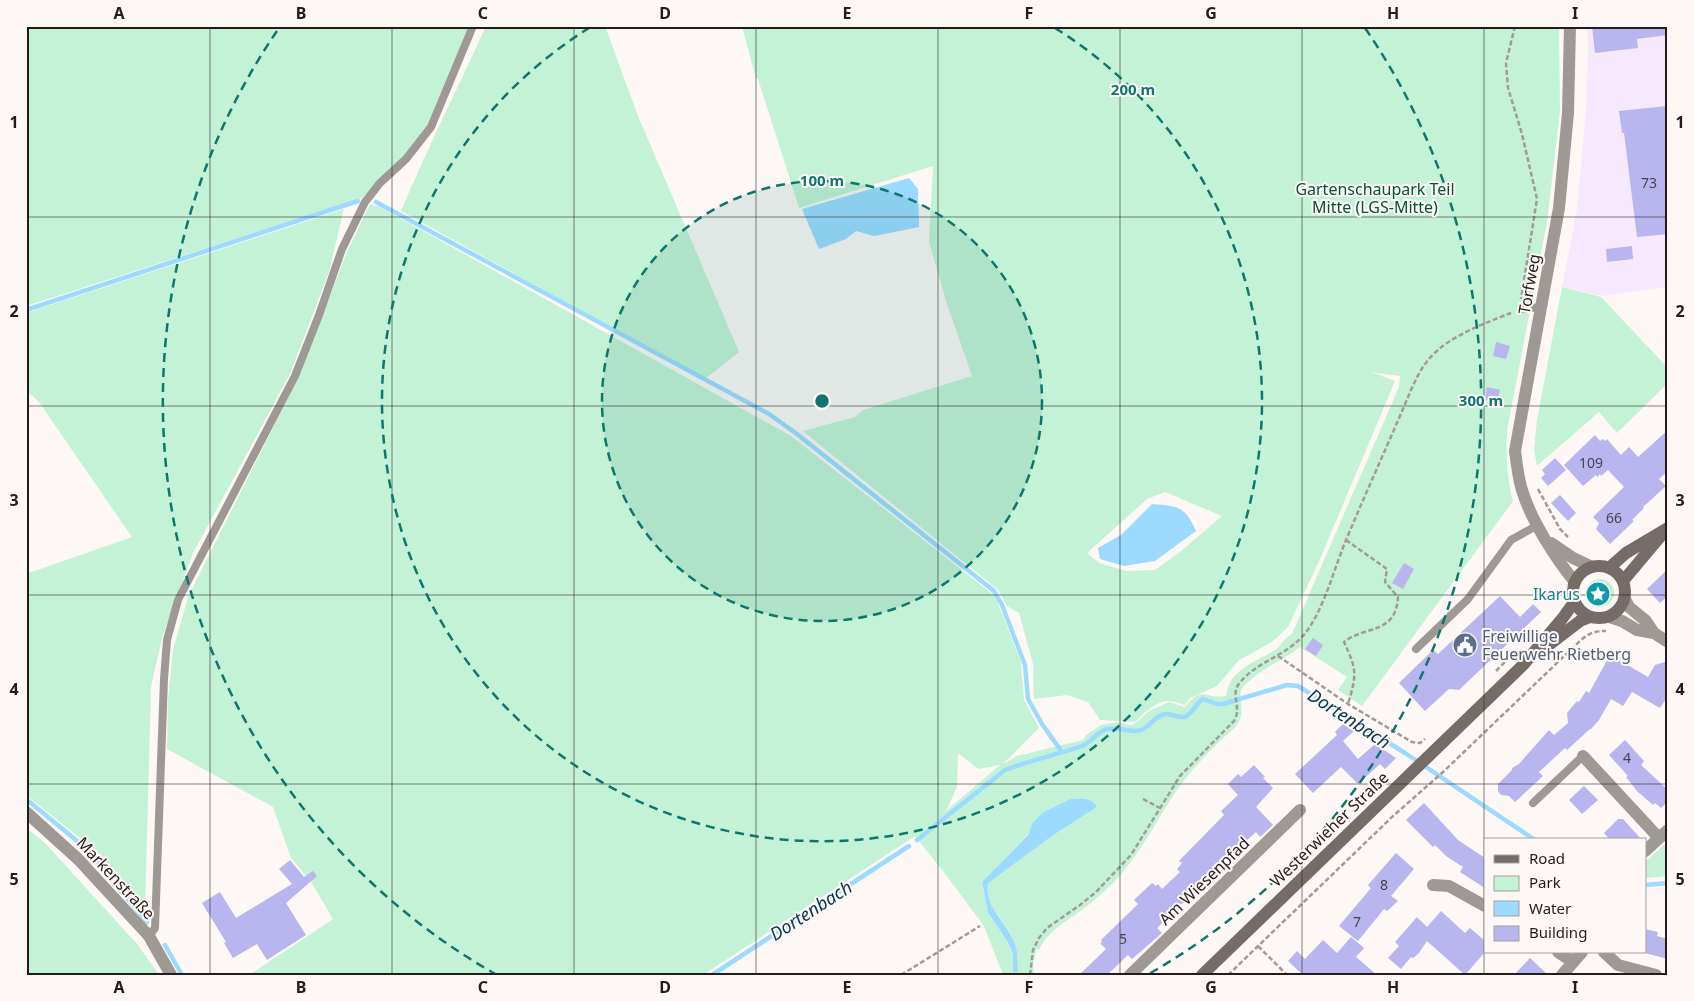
<svg xmlns="http://www.w3.org/2000/svg" width="1694" height="1001" viewBox="0 0 1694 1001" font-family="'Noto Sans',sans-serif">
  <style>
    .education { fill: #f6e9fd }
    .green { fill: #c4f2d7; fill-rule: evenodd }
    .water { fill: #9cdbff }
    .lines { fill: none; stroke-linecap: round; stroke-linejoin: round }
    .stream { stroke: #9cdbff; stroke-width: 4.5 }
    .building { fill: #b8b5ef }
    .path { stroke: #a19b99; stroke-width: 2.5; stroke-dasharray: 5 2.5; stroke-linecap: butt }
    .lane { stroke: #9f9996; stroke-width: 8 }
    .street { stroke: #9f9996; stroke-width: 12 }
    .secondary { stroke: #756c67; stroke-width: 12 }
    .grid { fill: none; stroke: #221c1a; stroke-width: 1; stroke-opacity: 0.55 }
    .ring { fill: none; stroke: #0f766e; stroke-width: 2.5; stroke-dasharray: 9 6 }
    .labels { text-anchor: middle; stroke-width: 4; stroke-linejoin: round; paint-order: stroke }
    .number-label { font-size: 14px; fill: #48424f }
    .park-label { font-size: 16px; fill: #025435; stroke: #fdf7f5 }
    .street-label { font-size: 16px; fill: #221c1a; stroke: #fdf7f5 }
    .culture-label { font-size: 16px; fill: #0d838f; stroke: #fdf7f5; text-anchor: end }
    .service-label { font-size: 16px; fill: #4e5e75; stroke: #fdf7f5; text-anchor: start }
    .water-label { font-size: 18px; font-style: italic; fill: #023951; stroke: #fdf7f5 }
    .centre { fill: #0f766e; stroke: #fdf7f5; stroke-width: 2.5 }
    .ring-label { font-size: 15px; text-anchor: middle; font-weight: bold; fill: #0f766e; stroke: #fdf7f5; stroke-width: 4; stroke-linejoin: round; paint-order: stroke }
    .neatline { fill: none; stroke: #221c1a; stroke-width: 2 }
    .grid-label { font-size: 16px; text-anchor: middle; font-weight: bold; fill: #221c1a }
  </style>
  <rect width="100%" height="100%" fill="#fdf7f5"/>
  <!-- education -->
  <path class="education" d="M1587,26H1668V287L1601,296L1562,287L1577,209L1586,109L1588,50Z"/>
  <!-- green -->
  <path class="green" d="M26,26H469L428,126L403,157L362,198L26,306Z
    M486,26H605L638,116L739,352L705,379L401,211C427,149 458,88 486,26Z
    M742,26H1559L1560,111L1547,222L1507,430C1506,455 1507,477 1513,501L1362,706L1338,690L1347,677L1300,647C1282,661 1260,669 1244,686C1235,695 1246,708 1239,721C1236,729 1227,734 1221,740C1208,753 1196,765 1185,779C1159,813 1145,849 1114,882C1103,892 1092,903 1079,912C1063,924 1048,931 1039,950L1037,948L1033,965L1034,975H1003L984,926L946,875L915,836L703,975H249L333,919L311,882L291,858L273,807L167,749L168,699L173,650L188,597L298,378L347,252L370,204L380,207L791,436L995,596L1021,662L1024,700L1039,728L1003,764L1017,756L1083,740L1086,735L1101,725L1118,722L1129,725H1133L1149,711L1169,702L1185,707C1202,684 1206,700 1226,696C1227,693 1227,689 1229,685C1236,668 1261,659 1275,650C1281,646 1284,637 1292,634L1399,387L1400,376L1371,372L1395,381L1320,559L1288,627L1272,642L1239,660L1217,686L1190,698L1185,705C1180,704 1175,701 1169,701C1156,701 1144,713 1135,722L1100,720L1088,702L1067,695L1034,699L1033,664L1019,613L1007,606L998,590L803,431L855,417L863,410L972,376L946,301L929,242L933,166L799,208L758,79H756ZM1165,492L1222,516L1180,552L1155,570L1126,571L1099,563L1087,553L1147,499ZM958,753L978,769L1000,765L946,811L957,787ZM1097,807L1052,836L988,882C984,908 1008,921 1015,944C1017,951 1014,964 1013,972V953L1007,941L988,912L982,882L1028,834L1032,824Z
    M344,209L329,272L290,374L193,553L162,638L151,687L145,911L84,841L26,795V574L132,537L39,402L26,390V313Z
    M1562,287L1601,297L1668,368V383L1617,433L1599,412L1537,466L1534,449L1537,420Z
    M1586 593a14 14 0 1 1 28 0a14 14 0 1 1-28 0Z
    M26,828L45,843L138,945L159,975H26Z
    M1668,841V876L1645,878V862Z"/>
  <!-- water -->
  <path class="water" d="M909,178L918,189L919,227L874,236L856,231L846,239L819,249L802,209Z
    M1152,504C1178,506 1185,506 1196,531L1155,561L1124,566L1100,559L1098,548L1121,535Z
    M1071,799C1082,799 1090,797 1097,807L1052,836L988,883C984,907 1007,922 1015,944C1018,952 1017,963 1018,972H1013V953L1007,941L988,912L982,882L1028,835L1032,824L1042,813Z"/>
  <g class="lines">
    <!-- stream -->
    <path class="stream" d="M376,202L769,414L797,434L994,591L1002,605L1025,665L1028,699L1042,724L1062,752
      M26,310L358,201
      M26,799L82,845L147,922
      M917,840L1005,770C1030,760 1057,755 1082,746C1091,743 1096,732 1107,729C1119,726 1131,734 1141,730C1150,727 1156,714 1166,714C1173,714 1178,718 1185,717C1193,713 1196,703 1203,699L1217,704H1223L1287,685L1298,686L1405,753L1535,840
      M1645,885L1668,883
      M165,945L182,975
      M712,975L909,846"/>
  </g>
  <!-- building -->
  <path class="building" d="M1592,26H1668V35L1637,39L1638,48L1595,53Z
    M1667,106L1668,234L1637,237L1624,133H1622L1619,111Z
    M1632,246L1633,259L1607,262L1606,249Z
    M1496,342L1510,346L1506,359L1493,356Z
    M1487,387L1500,390L1497,403L1485,400Z
    M1668,430V471L1659,479L1666,486L1643,507L1644,508L1632,520L1634,521L1610,544L1596,529L1599,523L1593,517L1624,487L1608,470L1601,476L1600,474L1597,477L1596,475L1583,486L1564,465L1595,435L1600,441L1603,439L1605,441L1607,439L1621,455L1629,447L1638,457Z
    M1555,458L1566,470L1548,486L1541,478L1545,474L1542,470Z
    M1560,495L1576,513L1568,521L1551,503Z
    M1404,563L1414,569L1403,589L1392,583Z
    M1668,569V596L1660,603L1647,589Z
    M1500,596L1520,617L1533,604L1541,612L1459,690L1449,689L1425,711L1399,683L1433,650L1438,654Z
    M1313,638L1323,645L1316,656L1305,649Z
    M1610,655L1648,677L1655,665L1668,661V696L1660,708L1632,692L1623,706L1611,699L1599,720L1591,729H1590L1567,750L1565,748L1539,772L1543,776L1515,802L1509,796L1501,795L1498,791V784L1512,770V768L1519,764L1549,730L1554,735L1568,723L1567,713L1577,701L1579,702L1586,691L1589,693Z
    M1343,724L1354,731L1343,741L1358,759L1375,744L1396,758L1385,769L1380,764L1358,784L1341,767L1313,793L1295,774L1337,735L1335,732Z
    M1625,740L1644,761L1641,765L1668,790V801L1661,808L1655,803L1653,805L1637,791L1626,777L1628,776L1609,755Z
    M1254,765L1265,777L1263,778L1273,788L1256,807L1273,825L1260,837L1256,832L1230,856L1228,854L1201,881L1203,883L1157,928L1162,933L1132,959L1128,955L1107,975H1079L1106,949L1100,943L1102,942L1101,940L1136,906L1138,904L1134,900L1152,883L1156,886L1158,884L1162,889L1180,872L1177,869L1182,863L1179,861L1224,815L1221,811L1238,795L1228,784L1238,774L1241,777Z
    M1584,786L1598,800L1582,814L1569,800Z
    M1424,803L1458,840L1485,858V888L1460,872L1463,867L1446,856L1435,845L1433,847L1406,820Z
    M1618,819H1623L1642,840H1610L1604,833Z
    M1396,853L1414,869L1391,896L1398,901L1387,911L1384,909L1358,941L1339,926L1371,888L1368,885Z
    M290,860L304,877L313,871L317,876L286,903L306,935L267,960L257,944L233,958L224,943L226,942L202,903L220,892L236,918L292,884L279,869Z
    M1441,911L1465,933L1470,928L1485,941V952L1465,975L1427,941L1419,953L1413,958L1411,957L1401,969L1388,958L1399,946L1395,942L1417,917L1427,927Z
    M1645,929L1658,932L1657,936L1668,939V959L1645,953Z
    M1351,937L1364,948L1356,957L1377,975H1321L1319,973L1317,975H1303L1288,961L1297,951L1305,959L1323,940L1337,953Z
    M1530,958L1548,975H1514Z"/>
  <g class="lines">
    <!-- path -->
    <path class="path" d="M1515,26L1506,63L1508,88L1522,134L1537,199L1521,299
      M1538,489L1560,529L1568,537
      M1346,540L1387,569L1385,582L1398,597C1396,635 1365,625 1344,642C1357,670 1357,674 1348,704
      M1278,656L1348,704L1412,742L1420,743L1425,739
      M1496,671L1515,652
      M1143,799L1160,808
      M1258,946L1287,975
      M901,975L980,926
      M1030,975L1033,950L1039,938L1047,928L1080,905L1096,892L1131,855L1180,776L1234,721C1242,708 1231,696 1238,685C1256,660 1291,656 1309,628C1326,602 1334,569 1346,540C1367,490 1390,440 1411,390C1416,379 1421,368 1429,359C1447,337 1485,323 1511,313
      M1228,975L1392,817L1443,772L1581,640C1589,633 1595,631 1606,631"/>
    <!-- lane -->
    <path class="lane" d="M1521,309L1541,307
      M1416,649L1468,599L1511,540L1538,525
      M1533,803L1583,756
      M149,936L155,928L164,679L167,640L178,600L295,376L319,315L342,249L365,202L380,183L406,159L431,127L473,26"/>
    <!-- street -->
    <path class="street" d="M1570,26L1568,113L1559,208L1515,451C1517,464 1518,478 1522,490C1531,520 1555,558 1575,582
      M1551,543L1573,558L1592,567
      M1625,599L1629,607L1646,621L1654,633L1668,642
      M1609,617L1622,621L1637,630L1654,633
      M1583,756L1659,838
      M26,812L78,859L149,936L171,975
      M1645,851L1668,830
      M1433,885L1449,886L1485,906
      M1558,952L1573,962
      M1604,952L1618,965L1656,975
      M1130,975L1300,810
      M1562,975L1582,952"/>
    <!-- secondary -->
    <path class="secondary" d="M1573 592a26 26 0 1 1 52 0a26 26 0 1 1-52 0Z
      M1609,568L1626,553L1668,528
      M1623,581L1660,537
      M1541,651L1580,621L1590,617
      M1202,975L1523,665L1562,619L1575,601"/>
  </g>
  <!-- grid -->
  <path class="grid" d="M210,26V975M392,26V975M574,26V975M756,26V975M938,26V975M1120,26V975M1302,26V975M1484,26V975M26,217H1668M26,406H1668M26,595H1668M26,784H1668"/>
  <!-- distance rings -->
  <circle cx="822" cy="401" r="220" fill="#0f766e" fill-opacity=".12"/>
  <g class="ring">
    <circle cx="822" cy="401" r="220"/>
    <path d="M1055 28A440 440 0 1 1 589 28"/>
    <path d="M497 975A659 659 0 0 1 279 28M1365 28A659 659 0 0 1 1147 975"/>
  </g>
  <!-- icons -->
  <defs>
    <symbol id="sight-disc" viewBox="-11 -11 22 22"><circle r="9.5" fill="#0f9aa8" stroke="#fdf7f5"/><path d="M0-6L1.8-2.2L6-1.7L2.9 1.2L3.7 5.4L0 3.3L-3.7 5.4L-2.9 1.2L-6-1.7L-1.8-2.2Z" fill="#fff"/></symbol>
    <symbol id="civic-disc" viewBox="-11 -11 22 22"><circle r="9.5" fill="#5c6f8a" stroke="#fdf7f5"/><path d="M-.6-6.5H3V-4.5H.6V-3L4-1V1h2V6H-6V1h2V-1L-.6-3ZM-1.2 2.5V6h2.4V2.5Z" fill="#fff"/></symbol>
  </defs>
  <g fill-rule="evenodd">
    <use href="#sight-disc" x="1584" y="580" width="28" height="28"/>
    <use href="#civic-disc" x="1451" y="631" width="28" height="28"/>
  </g>
  <g class="labels">
    <!-- number labels -->
    <g class="number-label">
      <text x="1649" y="188">73</text>
      <text x="1591" y="468">109</text>
      <text x="1614" y="523">66</text>
      <text x="1627" y="763">4</text>
      <text x="1384" y="890">8</text>
      <text x="1357" y="927">7</text>
      <text x="1123" y="944">5</text>
    </g>
    <!-- park labels -->
    <g class="park-label">
      <text x="1375" y="195">Gartenschaupark Teil<tspan x="1375" dy="18">Mitte (LGS-Mitte)</tspan></text>
    </g>
    <!-- street labels -->
    <g class="street-label">
      <text transform="translate(1529 284) rotate(-80)" y="6">Torfweg</text>
      <text transform="translate(1329 829) rotate(-44)" y="6">Westerwieher Straße</text>
      <text transform="translate(116 878) rotate(47)" y="6">Markenstraße</text>
      <text transform="translate(1204 881) rotate(-44)" y="6">Am Wiesenpfad</text>
    </g>
    <!-- culture labels -->
    <g class="culture-label">
      <text x="1580" y="600">Ikarus</text>
    </g>
    <!-- service labels -->
    <g class="service-label">
      <text x="1482" y="642">Freiwillige<tspan x="1482" dy="18">Feuerwehr Rietberg</tspan></text>
    </g>
    <!-- water labels -->
    <g class="water-label">
      <text transform="translate(1349 719) rotate(33)" y="6">Dortenbach</text>
      <text transform="translate(811 911) rotate(-33)" y="6">Dortenbach</text>
    </g>
  </g>
  <circle cx="822" cy="401" r="8" class="centre"/>
  <g class="ring-label">
    <text x="1133" y="95">200 m</text>
    <text x="822" y="186">100 m</text>
    <text x="1481" y="406">300 m</text>
  </g>
  <!-- border -->
  <rect width="1694" height="1001" fill="none" stroke="#fdf7f5" stroke-width="55"/>
  <!-- legend -->
  <rect x="1484" y="838" width="162" height="115" fill="#fdf7f5" stroke="#a59f9d"/>
  <rect x="1494" y="855" width="25" height="8" fill="#756c67" stroke="#a59f9d"/>
  <text x="1529" y="864" font-size="15" fill="#221c1a">Road</text>
  <rect x="1494" y="876" width="25" height="15" fill="#c4f2d7" stroke="#a59f9d"/>
  <text x="1529" y="888" font-size="15" fill="#221c1a">Park</text>
  <rect x="1494" y="901" width="25" height="15" fill="#9cdbff" stroke="#a59f9d"/>
  <text x="1529" y="914" font-size="15" fill="#221c1a">Water</text>
  <rect x="1494" y="926" width="25" height="15" fill="#b8b5ef" stroke="#a59f9d"/>
  <text x="1529" y="938" font-size="15" fill="#221c1a">Building</text>
  <rect x="28" y="28" width="1638" height="946" class="neatline"/>
  <g class="grid-label">
    <text x="119" y="19">A</text>
    <text x="301" y="19">B</text>
    <text x="483" y="19">C</text>
    <text x="665" y="19">D</text>
    <text x="847" y="19">E</text>
    <text x="1029" y="19">F</text>
    <text x="1211" y="19">G</text>
    <text x="1393" y="19">H</text>
    <text x="1575" y="19">I</text>
    <text x="14" y="128">1</text>
    <text x="1680" y="128">1</text>
    <text x="14" y="317">2</text>
    <text x="1680" y="317">2</text>
    <text x="14" y="506">3</text>
    <text x="1680" y="506">3</text>
    <text x="14" y="695">4</text>
    <text x="1680" y="695">4</text>
    <text x="14" y="885">5</text>
    <text x="1680" y="885">5</text>
    <text x="119" y="993">A</text>
    <text x="301" y="993">B</text>
    <text x="483" y="993">C</text>
    <text x="665" y="993">D</text>
    <text x="847" y="993">E</text>
    <text x="1029" y="993">F</text>
    <text x="1211" y="993">G</text>
    <text x="1393" y="993">H</text>
    <text x="1575" y="993">I</text>
  </g>
</svg>
